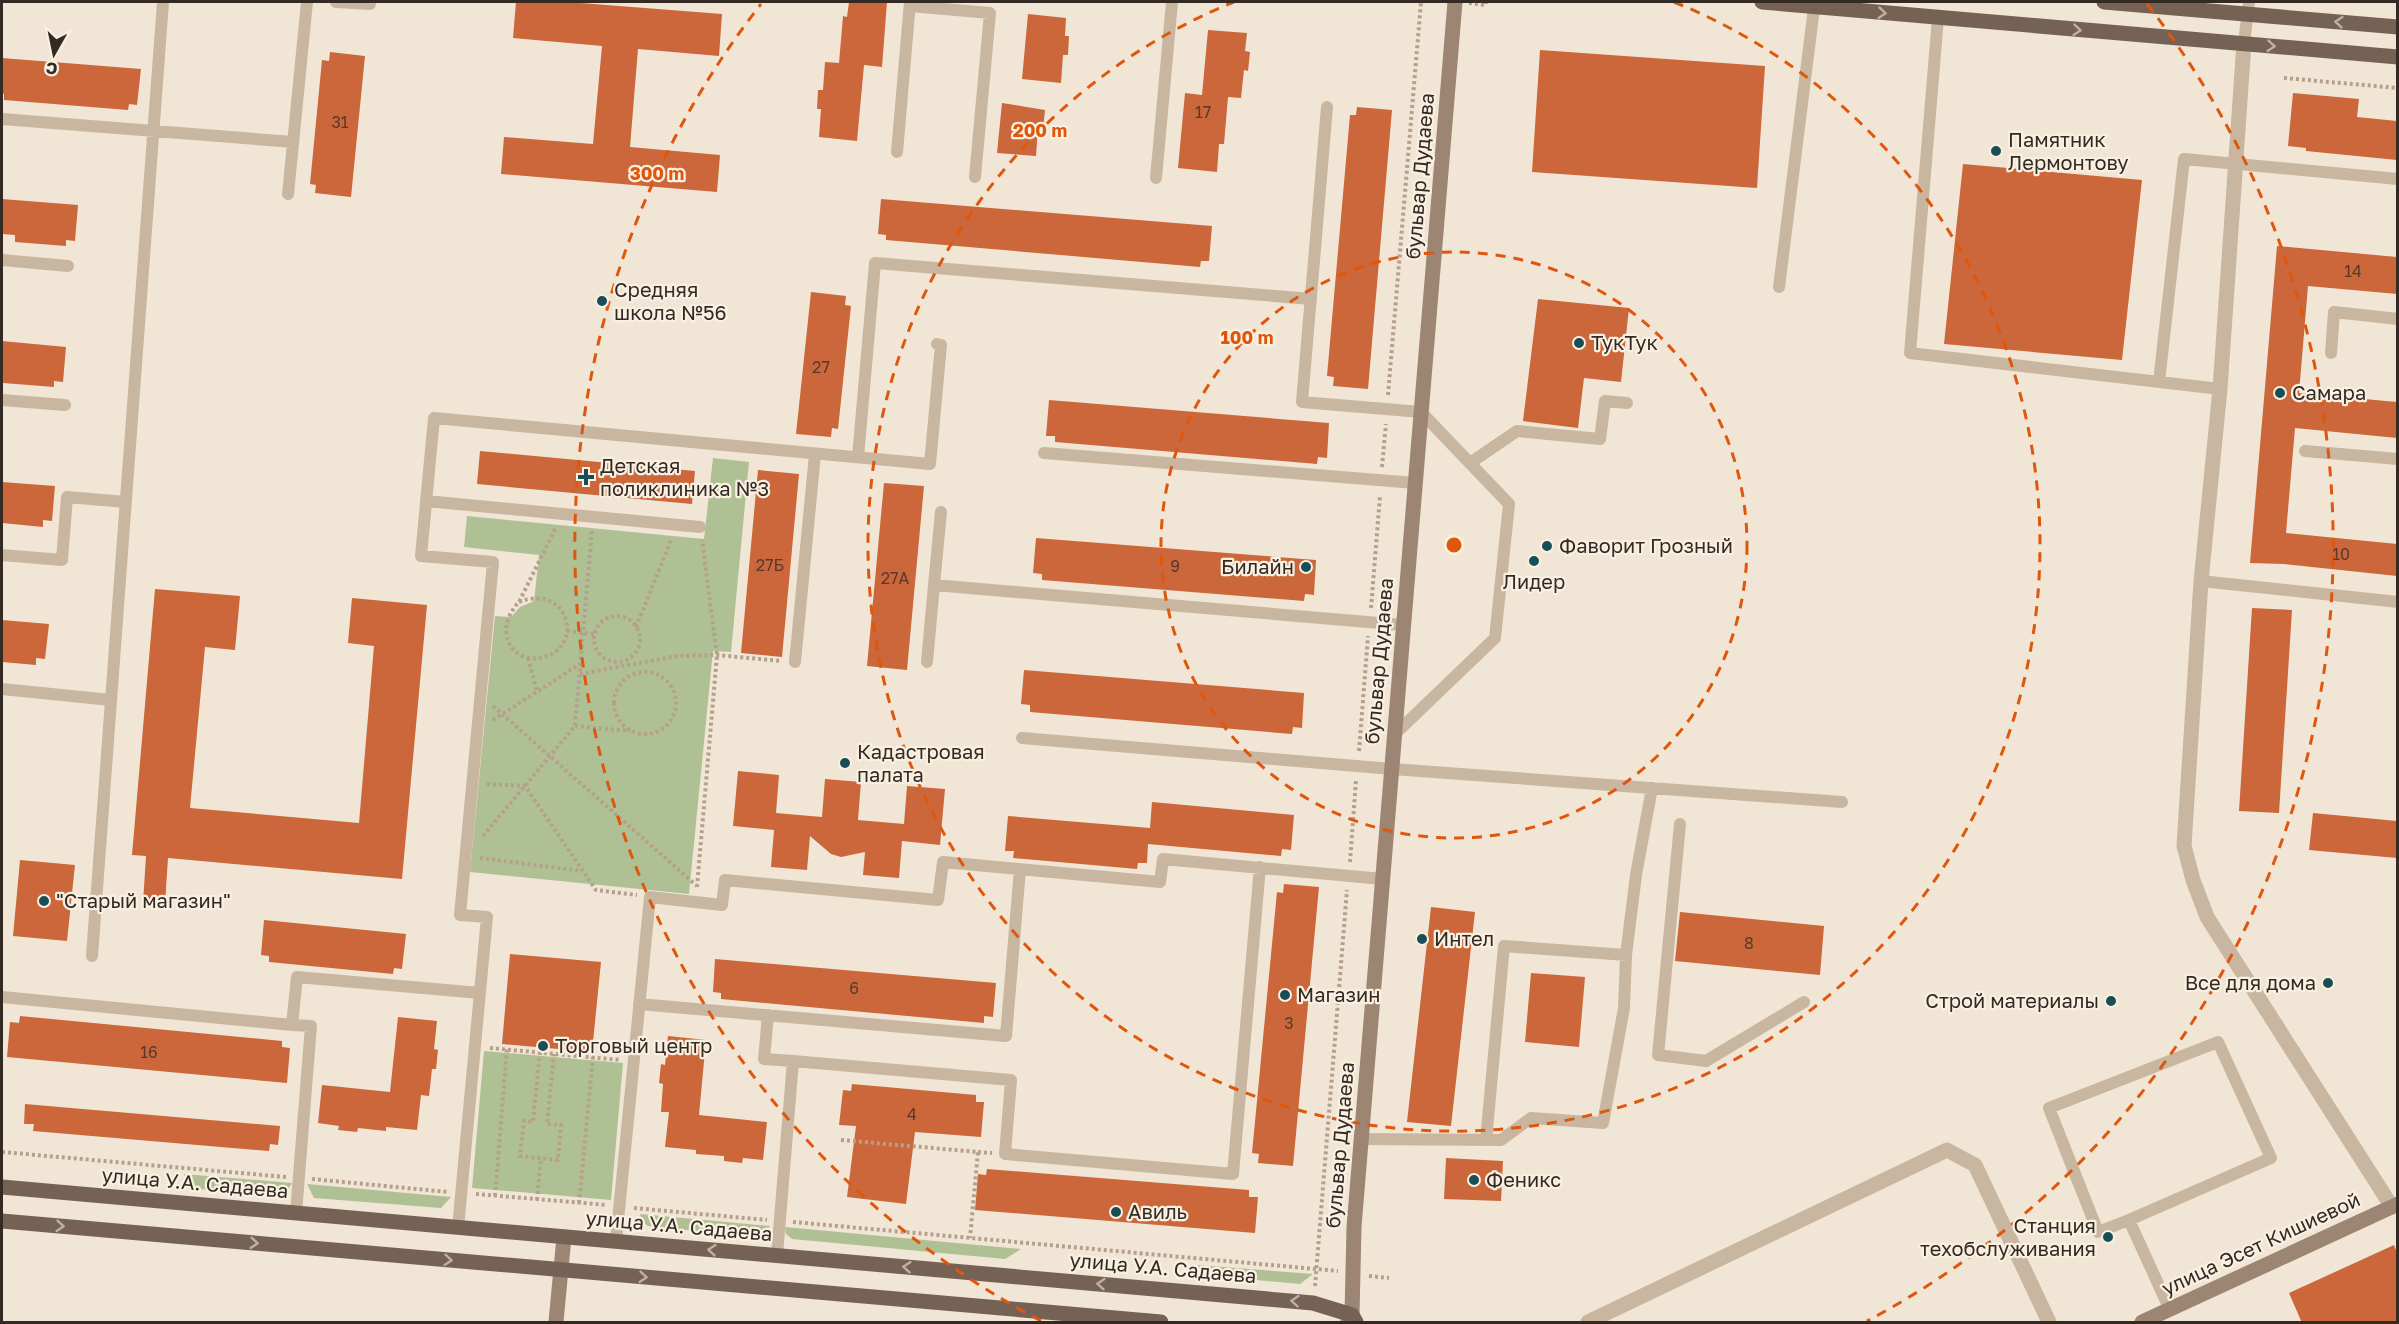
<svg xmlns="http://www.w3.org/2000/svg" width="2399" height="1324" viewBox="0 0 2399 1324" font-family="'Golos Text',sans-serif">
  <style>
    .green { fill: #afc095 }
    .building { fill: #cb673a }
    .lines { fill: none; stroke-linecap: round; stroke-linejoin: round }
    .path { stroke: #b5a08c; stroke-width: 4; stroke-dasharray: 3 3; stroke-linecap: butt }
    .lane { stroke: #c9b6a1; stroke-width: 12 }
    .street { stroke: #c9b6a1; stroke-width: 15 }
    .secondary { stroke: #9d8573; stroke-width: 15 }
    .primary { stroke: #766255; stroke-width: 15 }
    .oneway { stroke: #beb0a2 }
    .ring { fill: none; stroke: #df570d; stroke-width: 3; stroke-dasharray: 10 8 }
    .poi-dot { fill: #194e56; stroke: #f9f0e1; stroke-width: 2 }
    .labels { text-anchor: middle; stroke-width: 4.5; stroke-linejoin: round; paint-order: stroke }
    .number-label { font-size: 16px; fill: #59392a }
    .poi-label { font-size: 20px; fill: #332a24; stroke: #f9f0e1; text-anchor: start }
    .street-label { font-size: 20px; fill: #332a24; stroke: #f9f0e1 }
    .centre { fill: #df570d; stroke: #f9f0e1; stroke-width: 3 }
    .ring-label { font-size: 18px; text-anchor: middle; font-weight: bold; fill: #df570d; stroke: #f9f0e1; stroke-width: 4.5; stroke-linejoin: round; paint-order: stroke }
  </style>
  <rect width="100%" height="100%" fill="#f1e6d5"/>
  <!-- green -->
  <path class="green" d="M713,458L749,462L731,652L713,651L689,894L470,872L495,616L511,617L520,607L534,601L539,555L464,547L467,516L704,539Z
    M484,1051L623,1063L611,1200L472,1188Z
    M184,1174L292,1183L287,1191L279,1196L189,1188Z
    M307,1184L451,1197L441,1208L314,1198Z
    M640,1214L770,1226L763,1234L756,1237L648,1226L642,1221Z
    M785,1227L1021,1249L1005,1259L792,1239L786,1234Z
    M1198,1265L1313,1274L1300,1284L1202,1275Z"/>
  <!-- building -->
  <path class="building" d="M516,2H568L722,14L719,56L638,49L630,147L720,155L717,192L501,174L504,137L593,144L602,46L513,38Z
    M849,2H887L882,67L864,65L857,141L819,137L821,109H817L818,90H823L825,62L839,63L843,16L847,17Z
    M1028,14L1066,18L1065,36H1069L1068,55H1063L1061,83L1022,79Z
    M1208,30L1247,33L1245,51L1250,52L1248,71L1244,70L1241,98L1228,97L1224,144H1219L1217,172L1178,168L1185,93L1202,95Z
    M1540,50L1765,66L1757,188L1532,172Z
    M330,52L365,56L351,197L315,193L316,185L310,184L322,60L329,61Z
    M2,58L141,69L137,105L129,104L128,110L4,100V94L2,93Z
    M2293,93L2359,99L2357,117L2397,121V160L2306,151V148L2288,146Z
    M1002,103L1045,110L1043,129L1038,128L1036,156L997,153Z
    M1357,107L1392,110L1368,389L1333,386L1334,377L1327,376L1350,115H1356Z
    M1963,164L2142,180L2122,360L1944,344Z
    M2,199L78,205L75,241L66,240V246L15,242V235L2,234Z
    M881,199L1212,226L1209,261H1201L1200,267L886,240V235L878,234Z
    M2277,246L2397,257V294L2308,286L2299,393L2397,402V438L2295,428L2286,533L2397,544V576L2284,564L2250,563Z
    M811,292L846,296L845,305L851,306L838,429L832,428L831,437L796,434Z
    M1538,299L1629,308L1621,382L1584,378L1578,428L1523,421Z
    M2,341L66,347L63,382L54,381V387L3,383Z
    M1049,400L1329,423L1327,458L1318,457L1317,464L1055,442V436H1046Z
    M480,451L695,471L692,504L477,484Z
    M758,470L799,474L782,657L741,653Z
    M2,482L55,486L52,521L43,520V527L2,523Z
    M884,483L924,486L907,670L867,666Z
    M1036,538L1316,560L1314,595L1305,594L1304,601L1042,580V574L1033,573Z
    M155,589L240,596L235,650L205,647L190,808L359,823L374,646L348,643L352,598L427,605L402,879L168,858L165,904L143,903L146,856L132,855Z
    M2252,608L2292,610L2279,813L2239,811Z
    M2,620L49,624L45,659L36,658V665L2,662Z
    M1024,670L1304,693L1302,728L1293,727L1292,734L1030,712V705L1021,704Z
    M738,771L779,775L776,813L822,817L825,779L861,782L858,820L904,824L907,786L945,789L940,845L902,841L899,878L863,875L865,852L841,857L831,854L810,836L807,870L771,867L774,830L733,826Z
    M1152,802L1294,815L1291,850L1282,849L1281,856L1148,844L1147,863H1138L1137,869L1013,858L1014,851H1005L1008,816L1150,828Z
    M2313,813L2397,821V858L2309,850Z
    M20,860L75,865L67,941L13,936Z
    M1284,884L1319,887L1293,1166L1258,1163L1259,1154L1252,1153L1277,892L1283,893Z
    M1431,907L1475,912L1451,1126L1407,1122Z
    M1680,912L1824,926L1820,975L1675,961Z
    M264,920L406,934L402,969L394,968L393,974L269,962V956L261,955Z
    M510,954L601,962L592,1052L502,1044Z
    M715,959L996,983L993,1017L984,1016V1023L721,999V993L713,992Z
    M1531,973L1585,977L1579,1047L1525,1042Z
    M20,1016L282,1041V1047L290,1048L287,1083L7,1057L10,1022L19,1023Z
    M398,1017L437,1021L434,1049L438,1050L436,1069H432L429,1096L421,1095L417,1130L386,1127V1131L358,1128L357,1132L338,1130L339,1126L318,1123L322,1085L390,1092Z
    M668,1036L706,1040L699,1115L767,1122L763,1160L743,1158L742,1163L724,1161V1156L696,1154V1150L665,1147L669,1112H661L663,1084L659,1083L661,1064L665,1065Z
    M852,1084L976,1095V1102H984L981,1137L915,1132L906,1204L847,1197L856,1126L839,1125L843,1090L851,1091Z
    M25,1104L280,1126L278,1145L270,1144L269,1151L33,1131L34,1124H24Z
    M1446,1158L1503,1161L1501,1201L1444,1199Z
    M987,1169L1249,1190V1197H1258L1255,1233L975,1210L978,1174L986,1175Z
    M2394,1245L2397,1253V1323H2302L2289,1293Z"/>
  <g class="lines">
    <!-- path -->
    <path class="path" d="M1469,3L1486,5V2
      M2284,78L2398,88
      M1388,395L1421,2
      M1382,467L1386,424
      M519,602C570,582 586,650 540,658C535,659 528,658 522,656C499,644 504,617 519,602L556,527
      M1371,608L1380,496
      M594 639a23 23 0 1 1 46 0a23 23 0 1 1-46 0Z
      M636,627L672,538
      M567,631L595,634
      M528,658L537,691
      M614 703a31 31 0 1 1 62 0a31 31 0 1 1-62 0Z
      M580,674L677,656L717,655L781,661
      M493,706L697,886
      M493,720L580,664
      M575,726L630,731
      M1359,751L1368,636
      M487,784L525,786L596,890L637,895
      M483,836L575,726L592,530
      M480,858L582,871
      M1350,862L1356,780
      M697,887L717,655L702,540
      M490,1048L620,1060
      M540,1052L533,1122L524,1121L520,1156L558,1160L561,1125L547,1124L554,1054
      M841,1140L978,1152L970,1238
      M2,1152L286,1177
      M978,1152L992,1153
      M312,1179L448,1192
      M476,1194L606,1205
      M495,1196L507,1049
      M537,1200L541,1158
      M579,1203L593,1057
      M634,1208L767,1220
      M793,1222L1338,1271
      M1369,1276L1389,1278
      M1315,1286L1347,890"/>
    <!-- lane -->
    <path class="lane" d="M336,2L370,4V2
      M910,6L990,13L975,177
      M1938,18L1910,353L2220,389
      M2244,43L2249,2
      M1327,107L1302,402L1421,412L1509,504L1495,638L1395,734
      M2,119L293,142
      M897,152L910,2
      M1156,178L1172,2
      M288,194L307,2
      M2,260L68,266
      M1779,287L1814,8
      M2331,353L2334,312L2398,319
      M2159,382L2184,159L2398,179
      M2,400L65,405
      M2305,451L2398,459
      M1044,453L1415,483
      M858,457L875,263L1311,299
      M1470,463L1517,431L1600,439L1605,401L1627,403
      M426,501L700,527
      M2,555L62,560L67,497L126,502
      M2201,581L2398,602
      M934,585L941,512
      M795,662L815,454
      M927,662L934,585L1403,625
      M2,689L111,700
      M1022,738L1392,769L1842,802
      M1680,824L1658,1055L1706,1061L1804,1002
      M92,956L163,2
      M2,997L292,1025L297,977L480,993
      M639,1004L1006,1036L1020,869
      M768,1015L764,1059L793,1061L777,1255
      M292,1025L311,1026L296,1213
      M793,1061L1011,1080L1005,1154L1233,1174L1260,867
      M1361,1139L1501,1140L1531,1118L1603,1123L1624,1008L1626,955L1636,875L1652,788
      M1486,1140L1504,946L1626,955
      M2129,1220L2098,1232L2049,1108L2218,1042L2271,1158L2129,1220L2170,1310
      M458,1228L487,917L460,915L493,562L421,556L434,418L930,464L941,345L937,344
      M616,1241L650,897L722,905L725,880L938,900L943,862L1160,882L1163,859L1383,879"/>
    <!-- street -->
    <path class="street" d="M2244,43L2220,389L2201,581L2184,846L2193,880L2207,917L2392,1207
      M1588,1322L1947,1150L1975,1165L2049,1322"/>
    <!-- secondary -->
    <path class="secondary" d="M556,1322L564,1237
      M1348,1322L1352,1315L1354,1227L1455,2
      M2142,1322L2398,1204"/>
    <!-- primary -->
    <path class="primary" d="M1762,2L2398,57
      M2104,2L2398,27
      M2,1187L1313,1303L1352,1315L1356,1322
      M2,1221L1161,1322"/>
  </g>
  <!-- one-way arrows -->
  <defs><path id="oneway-chevron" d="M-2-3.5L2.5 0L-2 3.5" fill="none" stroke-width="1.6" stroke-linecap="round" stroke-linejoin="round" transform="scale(1.5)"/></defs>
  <g class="oneway">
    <use href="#oneway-chevron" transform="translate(1882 13) rotate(5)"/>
    <use href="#oneway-chevron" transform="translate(2339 22) rotate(-175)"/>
    <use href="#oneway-chevron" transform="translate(2077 30) rotate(5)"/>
    <use href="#oneway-chevron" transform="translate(2271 46) rotate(5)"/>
    <use href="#oneway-chevron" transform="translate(60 1226) rotate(5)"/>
    <use href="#oneway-chevron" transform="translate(254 1243) rotate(5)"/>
    <use href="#oneway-chevron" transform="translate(712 1250) rotate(-175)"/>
    <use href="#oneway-chevron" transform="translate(448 1260) rotate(5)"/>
    <use href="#oneway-chevron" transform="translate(907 1267) rotate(-175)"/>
    <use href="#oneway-chevron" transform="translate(643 1277) rotate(5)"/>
    <use href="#oneway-chevron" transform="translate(1101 1284) rotate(-175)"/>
    <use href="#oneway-chevron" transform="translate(1295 1301) rotate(-175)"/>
  </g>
  <!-- distance rings -->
  <g class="ring">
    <circle cx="1454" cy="545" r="293"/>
    <path d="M1674 2A586 586 0 1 1 1234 2"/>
    <path d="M1041 1321A879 879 0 0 1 761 4M2147 4A879 879 0 0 1 1867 1321"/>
  </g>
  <!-- markers -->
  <g class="poi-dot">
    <circle cx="1996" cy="151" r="6"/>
    <circle cx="602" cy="301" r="6"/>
    <circle cx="1579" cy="343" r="6"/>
    <circle cx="2280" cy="393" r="6"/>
    <path d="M583 468h6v6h6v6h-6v6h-6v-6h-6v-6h6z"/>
    <circle cx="1547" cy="546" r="6"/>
    <circle cx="1534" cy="561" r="6"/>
    <circle cx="1306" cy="567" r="6"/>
    <circle cx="845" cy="763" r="6"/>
    <circle cx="44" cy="901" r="6"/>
    <circle cx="1422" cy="939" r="6"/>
    <circle cx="2328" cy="983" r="6"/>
    <circle cx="1285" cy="995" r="6"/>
    <circle cx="2111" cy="1001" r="6"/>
    <circle cx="543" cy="1046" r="6"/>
    <circle cx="1474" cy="1180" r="6"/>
    <circle cx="1116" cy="1212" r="6"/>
    <circle cx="2108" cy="1237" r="6"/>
  </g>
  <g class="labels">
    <!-- number labels -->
    <g class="number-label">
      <text x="1203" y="118">17</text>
      <text x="340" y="128">31</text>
      <text x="2353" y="277">14</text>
      <text x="821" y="373">27</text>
      <text x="2341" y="560">10</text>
      <text x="770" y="571">27Б</text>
      <text x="1175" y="572">9</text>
      <text x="895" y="584">27А</text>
      <text x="1749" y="949">8</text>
      <text x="854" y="994">6</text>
      <text x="1289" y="1029">3</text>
      <text x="149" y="1058">16</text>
      <text x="912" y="1120">4</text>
    </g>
    <!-- poi labels -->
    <g class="poi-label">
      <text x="2008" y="147">Памятник<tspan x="2008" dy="23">Лермонтову</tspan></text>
      <text x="614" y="297">Средняя<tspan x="614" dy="23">школа №56</tspan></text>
      <text x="1591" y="350">ТукТук</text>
      <text x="2292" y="400">Самара</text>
      <text x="600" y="473">Детская<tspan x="600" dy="23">поликлиника №3</tspan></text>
      <text x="1559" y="553">Фаворит Грозный</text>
      <text x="1294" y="574" text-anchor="end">Билайн</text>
      <text x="1534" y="589" text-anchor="middle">Лидер</text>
      <text x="857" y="759">Кадастровая<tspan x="857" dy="23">палата</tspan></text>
      <text x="56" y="908">"Старый магазин"</text>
      <text x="1434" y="946">Интел</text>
      <text x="2316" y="990" text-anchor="end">Все для дома</text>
      <text x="1297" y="1002">Магазин</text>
      <text x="2099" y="1008" text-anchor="end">Строй материалы</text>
      <text x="555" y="1053">Торговый центр</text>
      <text x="1486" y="1187">Феникс</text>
      <text x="1128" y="1219">Авиль</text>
      <text x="2096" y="1233" text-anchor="end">Станция<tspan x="2096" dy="23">техобслуживания</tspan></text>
    </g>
    <!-- street labels -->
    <g class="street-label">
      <text transform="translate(1420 176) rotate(-85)" y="7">бульвар Дудаева</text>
      <text transform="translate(1379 661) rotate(-85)" y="7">бульвар Дудаева</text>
      <text transform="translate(1340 1145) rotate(-85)" y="7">бульвар Дудаева</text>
      <text transform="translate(195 1183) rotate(5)" y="7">улица У.А. Садаева</text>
      <text transform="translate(679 1226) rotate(5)" y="7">улица У.А. Садаева</text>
      <text transform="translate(2261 1244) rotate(-25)" y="7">улица Эсет Кишиевой</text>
      <text transform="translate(1163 1268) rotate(5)" y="7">улица У.А. Садаева</text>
    </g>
  </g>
  <circle cx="1454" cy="545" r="9" class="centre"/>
  <g class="ring-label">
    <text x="1040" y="137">200 m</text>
    <text x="657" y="180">300 m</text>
    <text x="1247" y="344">100 m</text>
  </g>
  <!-- border -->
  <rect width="2399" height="1324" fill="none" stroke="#332a24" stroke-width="6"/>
  <!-- north arrow -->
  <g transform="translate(54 54) rotate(189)" stroke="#f9f0e1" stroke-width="4.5" paint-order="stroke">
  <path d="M0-4.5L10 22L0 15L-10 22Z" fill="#332a24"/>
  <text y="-9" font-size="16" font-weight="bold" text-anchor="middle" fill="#332a24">С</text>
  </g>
</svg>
